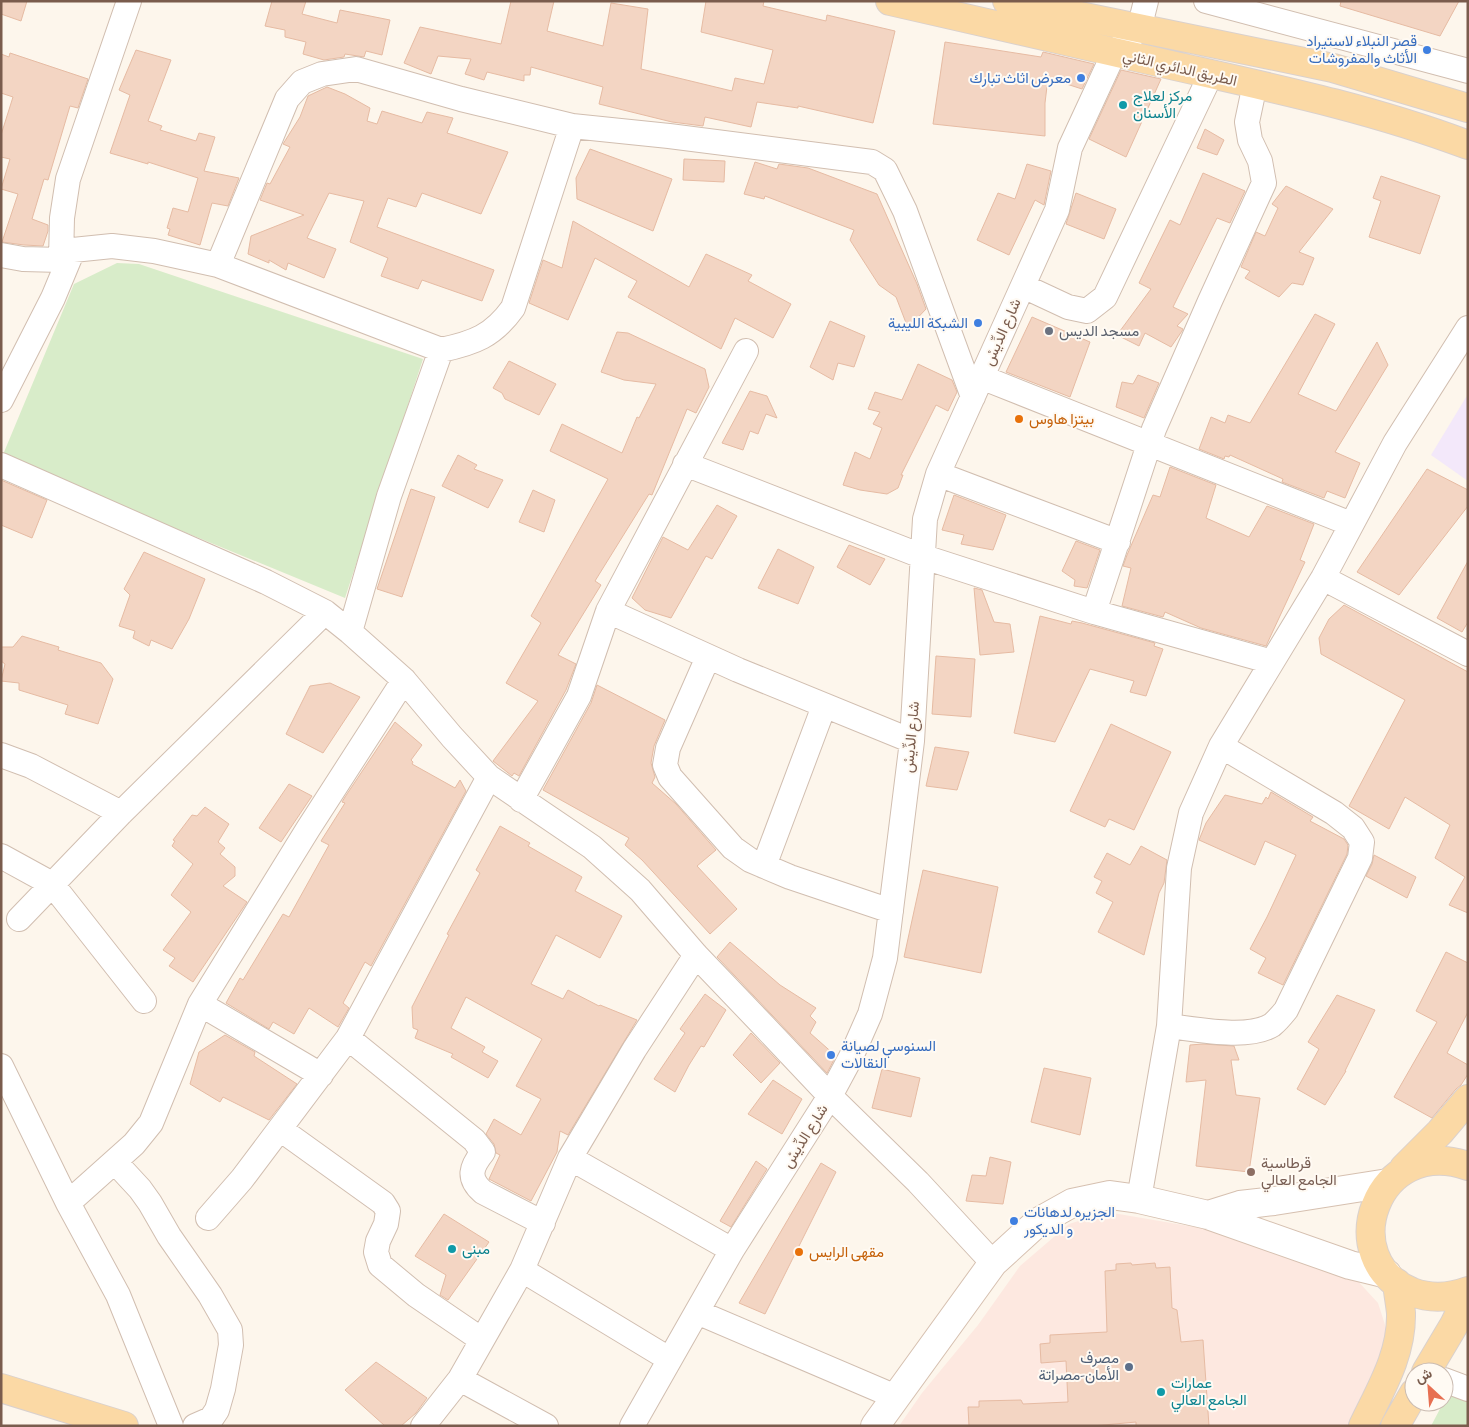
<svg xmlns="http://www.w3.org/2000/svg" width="1469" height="1427" viewBox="0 0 1469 1427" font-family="'Alegreya Sans',Vazirmatn,sans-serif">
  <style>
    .commercial { fill: #fde8e0 }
    .education { fill: #f3e8fa }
    .green { fill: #d8ecc9 }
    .building { fill: #f3d5c3; stroke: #e6bba3 }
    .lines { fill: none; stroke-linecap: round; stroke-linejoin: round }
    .street-casing { stroke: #d1beb0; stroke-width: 26 }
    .secondary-casing { stroke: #d6c0b0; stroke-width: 30 }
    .primary-casing { stroke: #dad1cd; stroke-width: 30 }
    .street { stroke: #fff; stroke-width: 24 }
    .secondary { stroke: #fff; stroke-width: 28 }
    .primary { stroke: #fbd9a5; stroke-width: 28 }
    .shop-dot { fill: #3f7fe0; stroke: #fffaf3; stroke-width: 2 }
    .culture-dot { fill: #0f9aa8; stroke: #fffaf3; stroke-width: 2 }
    .worship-dot { fill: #6b7280; stroke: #fffaf3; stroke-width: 2 }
    .food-dot { fill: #e8710a; stroke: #fffaf3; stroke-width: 2 }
    .education-dot { fill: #8d6e63; stroke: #fffaf3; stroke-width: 2 }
    .service-dot { fill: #5c6f8a; stroke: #fffaf3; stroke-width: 2 }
    .labels { text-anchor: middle; stroke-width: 4; stroke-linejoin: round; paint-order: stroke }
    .shop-label { font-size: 15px; fill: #366cbe; stroke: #fffaf3; text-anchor: end }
    .street-label { font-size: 15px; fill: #7a5c4d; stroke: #fffaf3 }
    .culture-label { font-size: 15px; fill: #0d838f; stroke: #fffaf3; text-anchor: start }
    .worship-label { font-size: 15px; fill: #5b616d; stroke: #fffaf3; text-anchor: start }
    .food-label { font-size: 15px; fill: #c56008; stroke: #fffaf3; text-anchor: start }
    .education-label { font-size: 15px; fill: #785e54; stroke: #fffaf3; text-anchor: start }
    .service-label { font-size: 15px; fill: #4e5e75; stroke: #fffaf3; text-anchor: end }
  </style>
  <rect width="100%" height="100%" fill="#fdf6ec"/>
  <!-- commercial -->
  <path class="commercial" d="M1107,1212L1218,1231L1355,1278L1378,1303L1388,1334L1355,1426H899L922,1393L978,1325L1020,1266L1069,1224Z"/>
  <!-- education -->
  <path class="education" d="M1468,394V481L1431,455Z"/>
  <!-- green -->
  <path class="green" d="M117,263L139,264L423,359L345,598L2,457L74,284Z
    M1451,1388L1468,1394V1426H1431Z"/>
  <!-- building -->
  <path class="building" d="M1,1H27L21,21L1,14Z
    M272,1H306L302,14L337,23L340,10L390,20L382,55L366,51L364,57L345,54L344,57L324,60L303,54L306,42L285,37V30L265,26Z
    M511,1H554L547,31L603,46L611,3L648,9L641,69L732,91L735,78L764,84L773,50L701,32L706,1H764L763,6L826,21L827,15L895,31L873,123L798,106V108L757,102L751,127L705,117L703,126L672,122L599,104L603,87L531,67L530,75H524V81L487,72L484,80L465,74L471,59L438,56L431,74L404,63L420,27L501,44Z
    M1341,1H1459L1440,36L1340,6Z
    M945,42L1041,57L1043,52L1094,64L1082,89L1048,78L1045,103V136L933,124Z
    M136,50L171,60L148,121L162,126L160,130L196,141L199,133L215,137L204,171L239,178L228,206L212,203L200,245L168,235L170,229L167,228L173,208L188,212L198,178L148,162V164L110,153L130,95L119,90Z
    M10,53L88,79L78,108L70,106L48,180L44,179L32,219L48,225V231L43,246L24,245L2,242L18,194L1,189L10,159L1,157V135L13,97L1,93V54L9,57Z
    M1121,70L1161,79L1126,157L1089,139Z
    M327,87L345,94L370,108L367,121L377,124L382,111L422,123L427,112L453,118L447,133L508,152L481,214L422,193L416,207L388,198L377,227L494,270L482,301L422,280L418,289L381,276L388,258L350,242L364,201L329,193L307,238L336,249L324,278L288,263L286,270L269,260V263L248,254L251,236L304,215L260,200L267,183L270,184L290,147L283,144L300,117L308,96Z
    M1205,129L1224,140L1217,155L1197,148Z
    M590,149L672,179L653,231L577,199L576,178Z
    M684,159L725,161L724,182L683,180Z
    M755,162L777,169L779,164L808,168L877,194L917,284L926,309L908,328L896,297L879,285L850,240L854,230L765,196L764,199L744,194Z
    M1027,164L1051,171L1044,205L1035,200L1009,255L977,240L998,193L1015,199Z
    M1203,173L1245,191L1230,223L1217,218L1173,307L1188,314L1177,326L1183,329L1182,331L1171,347L1145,333L1139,346L1117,335L1151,289L1139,283L1170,220L1180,225Z
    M1381,176L1440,196L1420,254L1369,237L1381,201L1373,198Z
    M1286,186L1333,209L1299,252L1314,258L1303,285L1292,283L1279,297L1245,278L1250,271L1241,267L1256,232L1265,236L1278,208L1272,204Z
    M1076,193L1116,209L1104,239L1066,224Z
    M573,221L689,287L706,254L752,275L748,281L791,304L773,338L735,318L721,349L628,297L637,281L595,258L568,320L529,303L543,260L562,268Z
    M1315,314L1335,324L1298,394L1336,411L1377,342L1388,365L1335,452L1360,463L1345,498L1327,491L1324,498L1282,482L1283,479L1230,455L1229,457L1225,456L1224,459L1199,449L1211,417L1225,423L1228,415L1250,423Z
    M1032,317L1090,342L1070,397L1006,372Z
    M830,321L865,336L854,367L838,363L833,380L810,367Z
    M617,332L628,333L705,369L709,387L696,413L687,409L652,495L649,494L595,581L601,585L558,655L576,664L566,690L519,776L514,773L512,776L493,761L538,701L506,683L541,623L531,616L608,479L550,451L562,424L622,453L637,417L639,418L656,384L624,380L601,372Z
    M509,361L556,384L539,415L505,399L502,393L493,388Z
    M918,364L952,380L957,392L948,411L936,405L901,475H903L898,488L887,494L860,490L843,485L855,452L870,459L882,428L873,424L880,412L868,409L875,392L902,400Z
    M1138,375L1159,383L1144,418L1116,407L1122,382L1133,384Z
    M750,391L767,396L777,418L766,414L758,434L750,431L743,450L722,443Z
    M458,455L477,465L474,469L503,480L488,508L442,486Z
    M1170,467L1216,485L1206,518L1249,537L1267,506L1314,524L1300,560L1305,562L1266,646L1201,628L1165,612L1163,617L1122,606L1131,568L1123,566L1127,555L1153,495L1160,497Z
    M1427,469L1468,490V506L1399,595L1357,572Z
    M1,480L47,500L32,538L1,525Z
    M411,489L435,497L402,597L377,589Z
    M533,490L555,500L544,532L519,522Z
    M954,495L1006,515L993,550L961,544L964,535L942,530Z
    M717,505L737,516L712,559L706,556L671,618L645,610L632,598L663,537L688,550Z
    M1076,541L1100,550L1087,588L1074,586L1075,580L1062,571Z
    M849,545L885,559L870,585L837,567Z
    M778,549L814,567L798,604L758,588Z
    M144,552L205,579L189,619L172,649L151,640L149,646L133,638L135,631L119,626L130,595L124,589Z
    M1468,561V622L1462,632L1437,618Z
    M974,588L982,590L994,622L1010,624L1014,652L980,655Z
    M1344,605L1468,672V913L1449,905L1465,877L1435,858L1450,825L1405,797L1389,829L1349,806L1405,700L1321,654L1319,638L1329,619Z
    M1040,616L1071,624L1072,621L1082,623L1155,643L1154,646L1163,649L1146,696L1130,692L1134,681L1090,669L1055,742L1014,733Z
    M22,636L59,647L58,650L101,663L113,679L98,724L65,714L68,705L19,690V683L1,681L5,664L1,661V647H13Z
    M936,656L975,659L971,717L932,714Z
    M330,683L360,697L323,753L286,734L310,686Z
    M597,685L665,720L654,746L651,763L655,777L652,783L676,804L716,850L697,866L737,909L710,934L642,860L625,845L629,838L543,790L591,703Z
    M395,722L422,745L411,760L413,762L412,764L455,788L460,780L466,791L371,966L365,962L343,1003L349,1008L338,1027L309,1008L294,1034L273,1022L269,1029L226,1003L240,978L243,980L283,914L289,917L329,845L321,841L345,803L342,802L345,797Z
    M1111,724L1171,752L1134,830L1109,819L1105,827L1070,811Z
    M935,747L969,752L957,790L926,786Z
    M289,784L312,796L281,842L259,828Z
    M1271,792L1313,817L1310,821L1344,839L1348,845L1347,854L1283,985L1258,973L1266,958L1250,949L1267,917L1296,855L1265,841L1255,865L1199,840L1206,823L1225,795L1262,804L1266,797L1268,799Z
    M205,807L229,824L218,842L225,848L220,854L235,867V876L223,886L247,902L193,982L169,966L175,958L163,950L191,912L171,895L193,864L172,846L175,841L173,840L192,815L197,816Z
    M500,826L530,843L528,846L582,877L575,891L622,916L600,958L556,935L531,984L563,999L568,990L599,1006L600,1005L637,1020L568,1135L560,1131L557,1152L531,1201L489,1179L500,1155L496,1153L494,1144L486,1134L494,1119L521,1135L541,1099L516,1086L542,1039L466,997L451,1028L485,1047L482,1052L498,1061L488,1078L451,1057L453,1054L415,1038L418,1030L413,1028L412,1007L449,935L447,934L480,873L476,870Z
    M1141,846L1167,860L1164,883L1159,893L1144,955L1098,932L1113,902L1096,893L1102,881L1094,877L1107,853L1130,865Z
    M1374,855L1416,877L1407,898L1366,876L1372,864Z
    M923,870L998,887L981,973L904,957Z
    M730,942L780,985L816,1008L810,1016L816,1022L810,1033L836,1056L827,1073L717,957Z
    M1446,952L1468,963V1012L1447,1053L1468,1065V1074L1461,1085L1456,1089L1432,1118L1394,1097L1437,1022L1416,1011Z
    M705,994L726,1010L704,1047L701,1046L689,1065L675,1092L654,1079L685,1033L680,1029Z
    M1337,995L1375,1010L1345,1071H1346L1325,1105L1297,1089L1319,1049L1308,1042Z
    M751,1033L780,1063L761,1083L733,1055Z
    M225,1035L255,1052L254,1056L297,1084L269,1120L223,1097L220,1102L190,1084L199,1052Z
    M1203,1044L1234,1046L1239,1060H1231L1236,1095L1260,1098L1249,1172L1196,1166L1206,1080L1186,1082L1190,1045Z
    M1044,1068L1091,1078L1080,1135L1031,1122Z
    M882,1069L920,1078L911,1117L872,1108Z
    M773,1080L802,1099L782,1134L748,1114Z
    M990,1157L1011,1162L1003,1204L966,1201L972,1175L986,1176Z
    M756,1161L767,1169L731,1227L720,1221Z
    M821,1163L836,1172L765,1314L739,1303Z
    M444,1214L489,1242L448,1300L440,1295L446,1275L415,1256Z
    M1131,1263L1132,1265L1155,1263L1156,1268L1170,1267L1172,1308L1177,1310L1181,1342L1203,1340L1209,1426H1136V1422L1093,1426H969L968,1407H979V1401L1021,1400L1023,1404L1068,1402L1066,1361L1041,1363L1040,1344L1050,1343V1335L1107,1332L1105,1271L1116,1270V1264Z
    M376,1362L427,1398L416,1413L401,1426H385L345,1390Z"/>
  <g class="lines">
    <defs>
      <path id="street" d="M1206,1L1468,71
        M1,255L23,259L61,260L73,250L112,246L154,251L218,265L441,350C474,343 493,336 513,308L572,126
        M61,260L62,218L68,179L129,1
        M218,265L287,99L302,82L322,74L356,69L461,99L572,126L669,136L872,162L885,170L905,211L973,397
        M1023,286L1068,307L1087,311L1105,297L1211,74
        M981,377L1351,524
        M1,400L53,298L73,250
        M685,464L924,557L1094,612L1272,662
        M1,465L266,582L325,612L350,632L404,680L452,737L489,777L592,847L640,890L696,955L761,1023L830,1096L918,1182L993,1263
        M938,474L1118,542
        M1323,578L1468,654
        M608,611L738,670L912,741
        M1094,612L1154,429L1210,301L1264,183L1260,161L1250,140L1247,122L1255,84
        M350,632L389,496L441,350
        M708,657L668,748L665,765L670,777L733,848L750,860L790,877L891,911
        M1,755L31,766L121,813
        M521,800L579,696L608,611L746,351
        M1,856L52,884L144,1001
        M764,866L824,706
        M19,919L121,813L325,612
        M200,1004L321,1075
        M1169,1026C1196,1029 1248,1040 1272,1025C1277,1021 1282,1015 1286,1010L1360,858L1362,842L1353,828L1334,813L1221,746
        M348,1038L474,1140L483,1152C471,1167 467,1178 483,1192L543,1223
        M1,1066L68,1203L118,1295L171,1426
        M280,1129L383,1203L388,1211L386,1224L378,1241L376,1252L380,1265L416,1295L482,1340
        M570,1158L732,1250
        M115,1162L140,1189L150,1203L169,1236L210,1295L230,1330L231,1345L223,1389L217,1410L211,1419L195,1426
        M1139,1199L1169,1026L1179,868L1191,813L1221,746L1323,578L1395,443L1468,328
        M68,1203L134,1144L151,1123L200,1004L308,829L404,680
        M208,1218L242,1179L348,1038L489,777
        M522,1270L669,1359
        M697,1312L896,1397
        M460,1379L546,1426
        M1444,1380L1468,1389
        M423,1426L460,1379L522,1270L570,1158L634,1050L696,955
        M632,1426L732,1250L830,1096L851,1057L870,1014L885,958L912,741L925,519L938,474L1057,210L1070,148L1114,53L1139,29L1146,1"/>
      <path id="secondary" d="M1208,1215L1240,1205L1274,1201L1388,1183
        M875,1426L993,1263L1038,1222L1072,1203L1110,1195L1139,1199L1208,1215L1350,1265L1387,1274"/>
      <path id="primary" d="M890,1C985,23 1080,45 1175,66C1273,88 1373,109 1468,145
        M1007,1L1333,68L1468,108
        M1468,1166C1376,1134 1333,1260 1412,1292C1431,1299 1449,1298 1468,1291
        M1404,1168L1440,1132L1468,1099
        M1426,1372L1454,1325L1468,1296
        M1,1388L124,1426
        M1363,1426C1380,1390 1402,1355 1401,1313C1400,1303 1398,1293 1397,1283
        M1395,1426L1414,1393"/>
    </defs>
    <!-- street casing -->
    <use href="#street" class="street-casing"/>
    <!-- secondary casing -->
    <use href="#secondary" class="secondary-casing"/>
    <!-- primary casing -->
    <use href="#primary" class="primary-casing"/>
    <!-- street -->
    <use href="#street" class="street"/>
    <!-- secondary -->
    <use href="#secondary" class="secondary"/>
    <!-- primary -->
    <use href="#primary" class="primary"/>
  </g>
  <!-- markers -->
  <g class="shop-dot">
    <circle cx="1427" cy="50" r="5"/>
    <circle cx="1081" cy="78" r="5"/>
    <circle cx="978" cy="323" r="5"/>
    <circle cx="831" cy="1055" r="5"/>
    <circle cx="1014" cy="1221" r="5"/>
  </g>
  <g class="culture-dot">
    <circle cx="1123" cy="105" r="5"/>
    <circle cx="452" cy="1249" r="5"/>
    <circle cx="1161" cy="1392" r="5"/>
  </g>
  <circle class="worship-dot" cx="1049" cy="331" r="5"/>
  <g class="food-dot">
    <circle cx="1019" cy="419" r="5"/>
    <circle cx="799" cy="1252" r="5"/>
  </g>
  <circle class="education-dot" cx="1251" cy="1172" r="5"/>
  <circle class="service-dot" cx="1129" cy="1367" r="5"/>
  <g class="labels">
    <!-- shop labels -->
    <g class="shop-label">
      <text x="1417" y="46">قصر النبلاء ﻻستيراد<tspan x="1417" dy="17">اﻷثاث والمفروشات</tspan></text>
      <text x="1071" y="83">معرض اثاث تبارك</text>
      <text x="968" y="328">الشبكة الليبية</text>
      <text x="841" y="1051" text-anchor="start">السنوسي لصيانة<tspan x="841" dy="17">النقالات</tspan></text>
      <text x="1024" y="1217" text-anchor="start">الجزيره لدهانات<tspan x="1024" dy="17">و الديكور</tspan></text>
    </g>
    <!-- street labels -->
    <g class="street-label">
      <text transform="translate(1180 68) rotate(13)" y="5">الطريق الدائري الثاني</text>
      <text transform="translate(1002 332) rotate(-66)" y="5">شارع الدِّيسْ</text>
      <text transform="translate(911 737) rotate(-85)" y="5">شارع الدِّيسْ</text>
      <text transform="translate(805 1136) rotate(-58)" y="5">شارع الدِّيسْ</text>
    </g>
    <!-- culture labels -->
    <g class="culture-label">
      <text x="1133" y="101">مركز لعلاج<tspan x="1133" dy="17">الأسنان</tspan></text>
      <text x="462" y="1254">مبنى</text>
      <text x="1171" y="1388">عمارات<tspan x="1171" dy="17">الجامع العالي</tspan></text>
    </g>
    <!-- worship labels -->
    <g class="worship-label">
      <text x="1059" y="336">مسجد الديس</text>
    </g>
    <!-- food labels -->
    <g class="food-label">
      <text x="1029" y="424">بيتزا هاوس</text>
      <text x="809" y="1257">مقهى الرايس</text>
    </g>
    <!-- education labels -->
    <g class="education-label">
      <text x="1261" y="1168">قرطاسية<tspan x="1261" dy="17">الجامع العالي</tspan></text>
    </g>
    <!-- service labels -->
    <g class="service-label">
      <text x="1119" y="1363">مصرف<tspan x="1119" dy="17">الأمان-مصراتة</tspan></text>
    </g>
  </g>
  <!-- border -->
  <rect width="1469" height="1427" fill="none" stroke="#7a5c4d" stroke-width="5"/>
  <!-- north arrow -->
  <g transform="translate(1429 1387) rotate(334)"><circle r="24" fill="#fffaf3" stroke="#cabbb1"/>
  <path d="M0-4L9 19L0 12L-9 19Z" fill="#e76f51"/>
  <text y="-8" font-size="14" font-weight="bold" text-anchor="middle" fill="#7a5c4d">ش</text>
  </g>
</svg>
